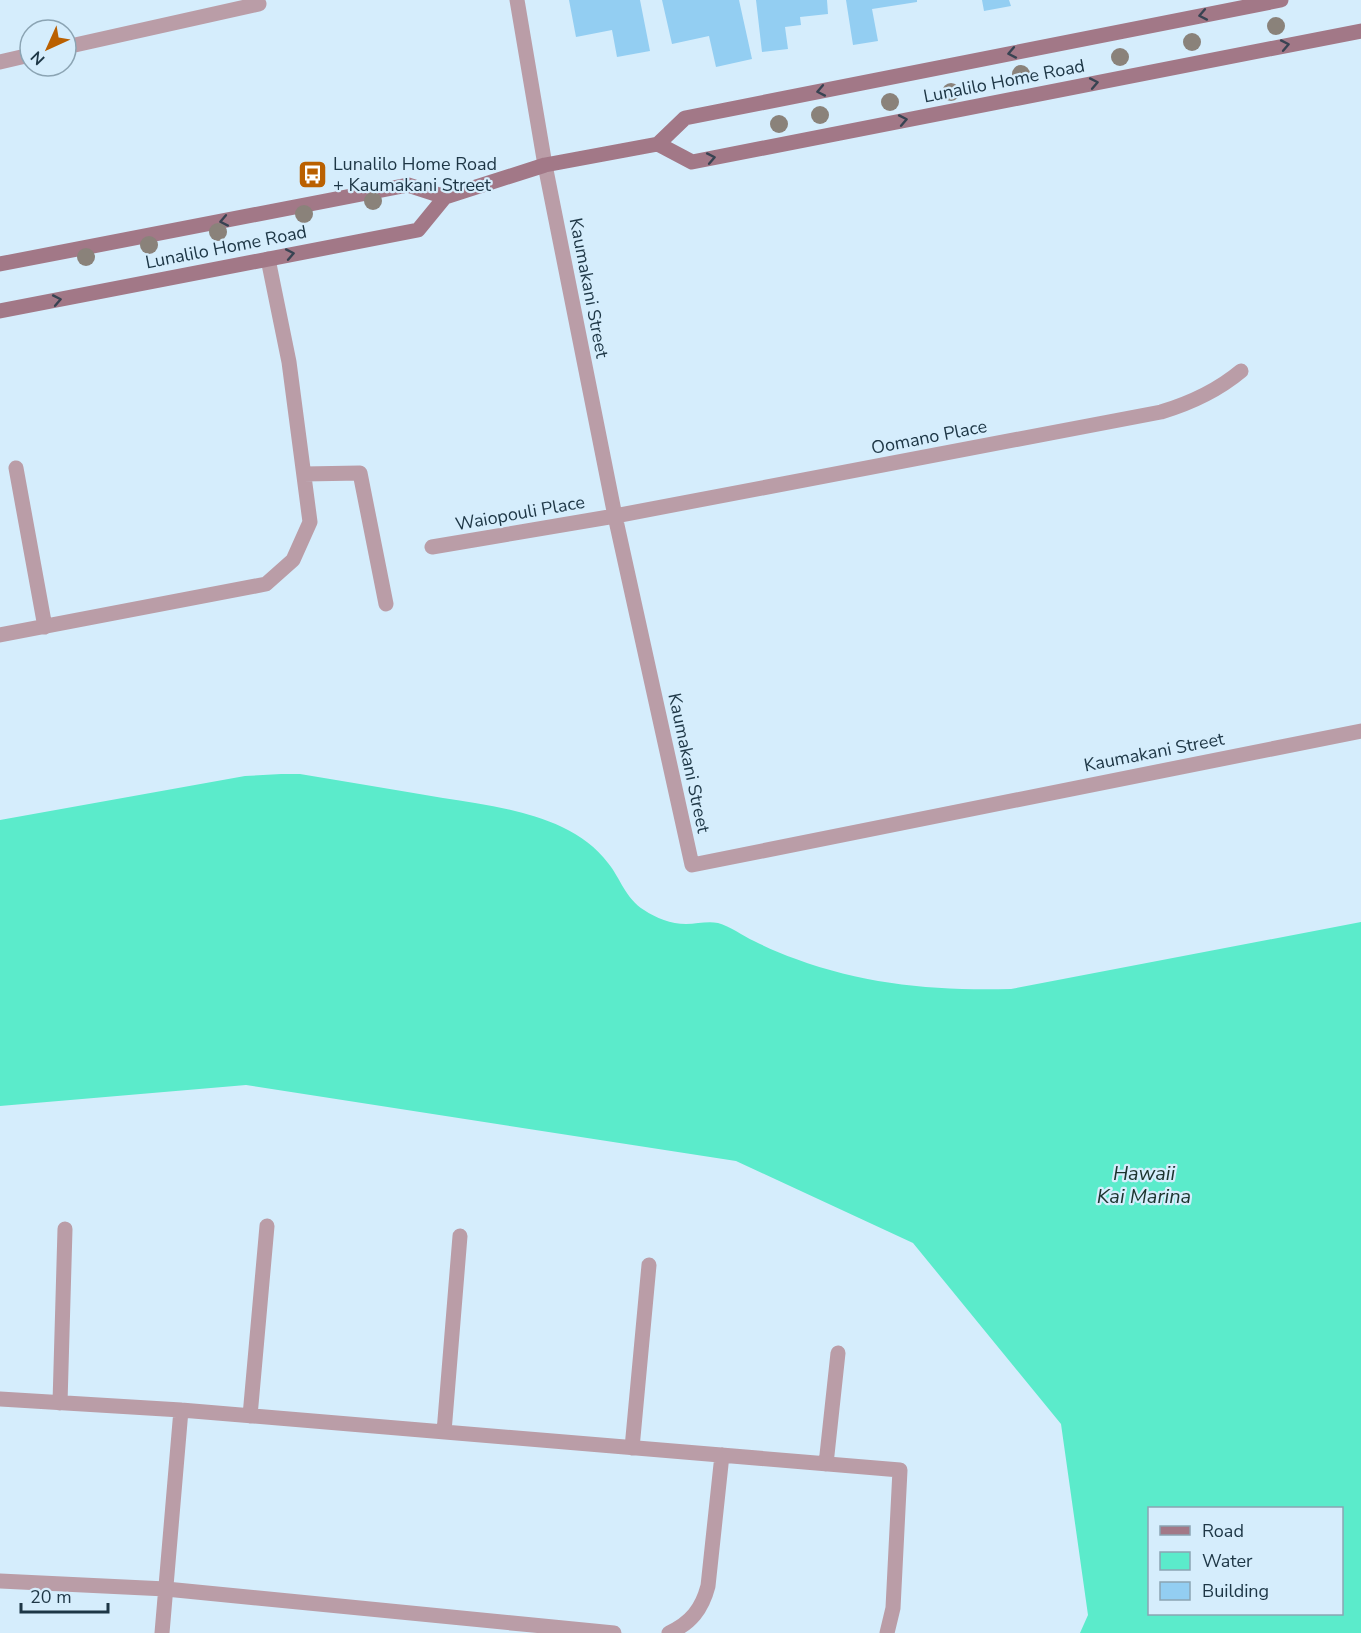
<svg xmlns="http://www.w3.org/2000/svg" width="1361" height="1633" viewBox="0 0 1361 1633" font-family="'Nunito Sans',sans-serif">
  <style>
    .water { fill: #5bebcb; fill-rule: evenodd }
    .building { fill: #93cef2 }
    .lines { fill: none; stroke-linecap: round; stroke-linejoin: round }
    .lane { stroke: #ba9da7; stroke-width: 15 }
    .street { stroke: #ba9da7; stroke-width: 15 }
    .secondary { stroke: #a27887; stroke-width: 15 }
    .tree { fill: #8a827a }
    .oneway { stroke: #384352 }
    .labels { text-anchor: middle; stroke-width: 4.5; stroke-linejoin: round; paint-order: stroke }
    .street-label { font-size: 18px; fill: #1d3645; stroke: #d5edfc }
    .poi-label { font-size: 18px; fill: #1d3645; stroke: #d5edfc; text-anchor: start }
    .water-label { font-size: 20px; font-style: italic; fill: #1b332d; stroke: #d5edfc }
  </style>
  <rect width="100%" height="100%" fill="#d5edfc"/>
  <!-- water -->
  <path class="water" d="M281,774H300C348,782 396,790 443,798C483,804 526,810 562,827C581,836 596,847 608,863C621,879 625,898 644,910C656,918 671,924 686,924C697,924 707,921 718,923C730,926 743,936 754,941C768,948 782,954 796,959C866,985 938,991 1011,989L1361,922V1633H1080L1088,1615L1061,1424L913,1243L736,1161L246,1085L0,1106V820L245,776ZM1150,1508H1342V1614H1150Z"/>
  <!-- building -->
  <path class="building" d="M569,0H640L650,51L617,57L612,30L576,37Z
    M662,0H739L752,59L716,67L709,36L672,44Z
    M756,0H827L828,14L800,17L801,25L785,27L788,49L762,52Z
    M846,0H917V2L872,9L878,41L853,45Z
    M982,0H1009L1011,6L984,11Z"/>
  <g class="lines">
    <!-- lane -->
    <path class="lane" d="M16,468L45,627
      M304,474L360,473L386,604
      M0,635L266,584L293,560L310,522L289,362L268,259
      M0,1399L181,1410L900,1470L893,1608L887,1633
      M60,1403L65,1229
      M250,1416L267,1226
      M444,1432L460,1236
      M632,1448L649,1265
      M826,1464L838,1353
      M0,1581L166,1589L614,1633
      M162,1633L181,1410
      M669,1633C691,1623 702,1609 708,1586L722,1455"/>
    <!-- street -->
    <path class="street" d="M517,0L545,165L615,516L692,865L1361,731
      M66,47L259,4
      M0,62L30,55
      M432,547L615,516L1161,412C1191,403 1217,391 1241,371"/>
    <!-- secondary -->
    <path class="secondary" d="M658,144L692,162L1361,31
      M0,264L408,185L445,197
      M0,311L418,230L445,197L545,165L658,144L685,118L1281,0"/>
  </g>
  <!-- trees -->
  <g class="tree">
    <circle cx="1276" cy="26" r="9"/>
    <circle cx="1192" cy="42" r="9"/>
    <circle cx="1120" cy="57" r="9"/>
    <circle cx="1021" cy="74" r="9"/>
    <circle cx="951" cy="92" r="9"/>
    <circle cx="890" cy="102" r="9"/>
    <circle cx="820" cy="115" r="9"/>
    <circle cx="779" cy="124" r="9"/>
    <circle cx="373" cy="201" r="9"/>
    <circle cx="304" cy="214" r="9"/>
    <circle cx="218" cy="232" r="9"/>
    <circle cx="149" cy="245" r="9"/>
    <circle cx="86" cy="257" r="9"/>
  </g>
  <!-- one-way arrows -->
  <defs><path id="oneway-chevron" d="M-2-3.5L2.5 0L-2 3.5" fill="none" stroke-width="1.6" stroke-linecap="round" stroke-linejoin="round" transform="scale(1.5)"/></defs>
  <g class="oneway">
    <use href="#oneway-chevron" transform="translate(1203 15) rotate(169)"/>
    <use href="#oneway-chevron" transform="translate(1285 45) rotate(-11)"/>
    <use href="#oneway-chevron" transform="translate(1012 53) rotate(169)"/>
    <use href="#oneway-chevron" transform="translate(1094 83) rotate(-11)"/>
    <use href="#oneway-chevron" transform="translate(821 91) rotate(169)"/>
    <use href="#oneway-chevron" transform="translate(903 120) rotate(-11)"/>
    <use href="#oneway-chevron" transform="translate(711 158) rotate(-11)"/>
    <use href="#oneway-chevron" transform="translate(224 221) rotate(169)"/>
    <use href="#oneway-chevron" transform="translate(290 254) rotate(-11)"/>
    <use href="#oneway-chevron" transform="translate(57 300) rotate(-11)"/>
  </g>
  <!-- icons -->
  <defs>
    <symbol id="bus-square" viewBox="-11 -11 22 22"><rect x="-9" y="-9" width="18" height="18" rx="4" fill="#ba6000" stroke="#d5edfc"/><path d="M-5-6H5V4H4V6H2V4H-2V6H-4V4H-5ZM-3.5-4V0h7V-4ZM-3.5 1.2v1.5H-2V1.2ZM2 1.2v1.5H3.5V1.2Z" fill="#fff"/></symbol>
  </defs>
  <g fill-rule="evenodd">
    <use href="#bus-square" x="296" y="158" width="33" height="33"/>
  </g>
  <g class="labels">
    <!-- street labels -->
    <g class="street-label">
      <text transform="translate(1004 81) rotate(-11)" y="6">Lunalilo Home Road</text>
      <text transform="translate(226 247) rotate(-11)" y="6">Lunalilo Home Road</text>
      <text transform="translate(589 288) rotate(79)" y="6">Kaumakani Street</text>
      <text transform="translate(929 437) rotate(-11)" y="6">Oomano Place</text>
      <text transform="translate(520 513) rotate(-10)" y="6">Waiopouli Place</text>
      <text transform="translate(1154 752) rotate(-11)" y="6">Kaumakani Street</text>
      <text transform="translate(689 763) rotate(78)" y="6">Kaumakani Street</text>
    </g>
    <!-- poi labels -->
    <g class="poi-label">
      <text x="333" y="170">Lunalilo Home Road<tspan x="333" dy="21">+ Kaumakani Street</tspan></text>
    </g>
    <!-- water labels -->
    <g class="water-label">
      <text x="1144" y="1180">Hawaii<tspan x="1144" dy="23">Kai Marina</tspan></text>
    </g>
  </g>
  <!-- legend -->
  <rect x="1148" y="1507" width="195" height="108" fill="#d5edfc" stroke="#8ba4b3" stroke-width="1.5"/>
  <rect x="1160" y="1526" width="30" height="9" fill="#a27887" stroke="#8ba4b3" stroke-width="1.5"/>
  <text x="1202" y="1537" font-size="18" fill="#1d3645">Road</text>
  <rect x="1160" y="1552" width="30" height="18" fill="#5bebcb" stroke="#8ba4b3" stroke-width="1.5"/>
  <text x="1202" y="1567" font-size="18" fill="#1d3645">Water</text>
  <rect x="1160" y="1582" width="30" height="18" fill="#93cef2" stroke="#8ba4b3" stroke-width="1.5"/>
  <text x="1202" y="1597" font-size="18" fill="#1d3645">Building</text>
  <!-- north arrow -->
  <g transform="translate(48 48) rotate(225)"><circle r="28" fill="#d5edfc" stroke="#8ba4b3" stroke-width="1.5"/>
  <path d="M0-4.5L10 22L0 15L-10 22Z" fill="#ba6000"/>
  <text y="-9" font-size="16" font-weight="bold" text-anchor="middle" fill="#1d3645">N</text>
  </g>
  <!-- scale -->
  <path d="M21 1603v9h87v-9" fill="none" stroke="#1d3645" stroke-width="3"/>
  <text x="30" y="1603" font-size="18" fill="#1d3645" stroke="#d5edfc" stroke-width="4.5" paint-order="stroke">20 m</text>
</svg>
